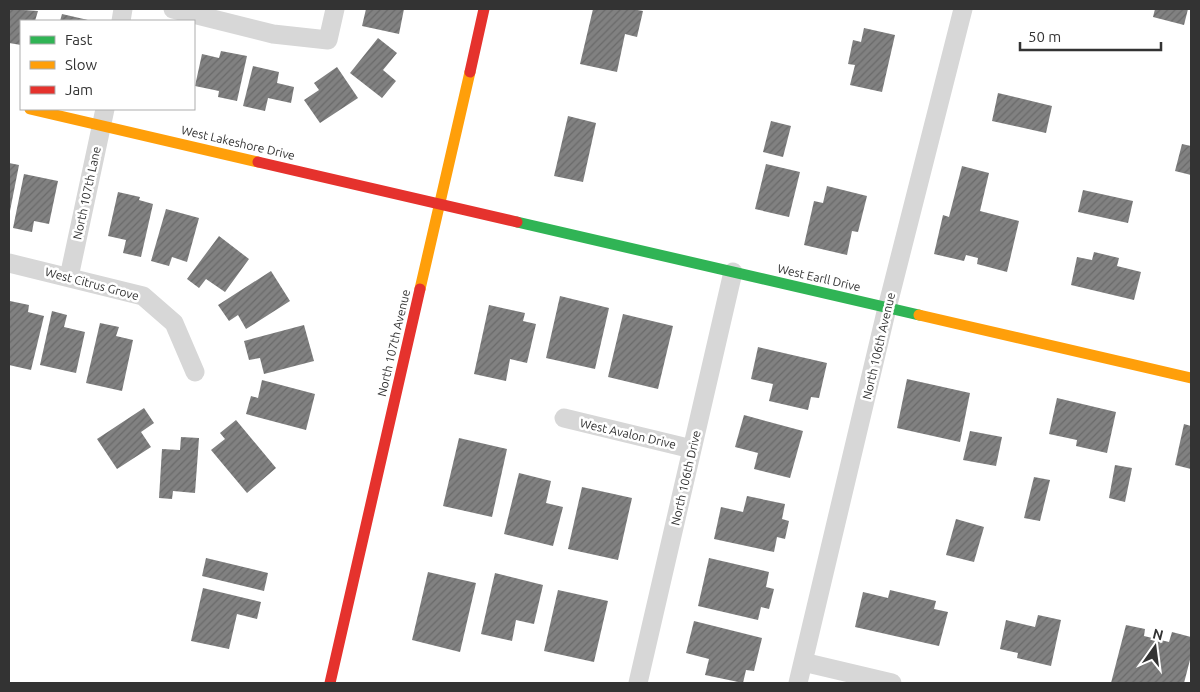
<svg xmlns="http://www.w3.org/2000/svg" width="1200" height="692" viewBox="0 0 1200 692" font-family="Ubuntu,sans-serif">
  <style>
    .building { fill: url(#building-hatch) }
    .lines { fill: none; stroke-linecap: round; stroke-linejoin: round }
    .street { stroke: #d7d7d7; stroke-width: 19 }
    .fast { stroke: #30b455; stroke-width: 11 }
    .slow { stroke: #ff9f0a; stroke-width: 11 }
    .jam { stroke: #e5322d; stroke-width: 11 }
    .labels { text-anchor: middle; stroke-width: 5; stroke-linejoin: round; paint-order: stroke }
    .street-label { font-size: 12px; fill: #333; stroke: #fff }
  </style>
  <defs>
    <pattern id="building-hatch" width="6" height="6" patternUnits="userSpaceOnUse" patternTransform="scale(1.25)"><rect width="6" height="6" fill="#818181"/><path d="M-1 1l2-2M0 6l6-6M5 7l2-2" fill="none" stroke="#6a6a6a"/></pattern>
  </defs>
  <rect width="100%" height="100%" fill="#fff"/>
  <!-- building -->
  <path class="building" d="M9,9L38,11L35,21H21V45L9,43Z
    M366,9H404L399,34L362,26Z
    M593,9H632L643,11L637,37L625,34L617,72L580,64Z
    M1155,9H1188L1184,25L1153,17Z
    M62,14L88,20V21H60Z
    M864,28L895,35L882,92L850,85L855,65L848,64L853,40L861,42Z
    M378,38L397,53L383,70L396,81L382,98L350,73Z
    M221,51L247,56L237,101L218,97L219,91L195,86L202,54L219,58Z
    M253,66L279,72L277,83L294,87L291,103L268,98L265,111L243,106Z
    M337,67L358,98L320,123L304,100L319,90L314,83Z
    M998,93L1052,106L1046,133L992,121Z
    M568,116L596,123L583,182L554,176Z
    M771,121L791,126L783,157L763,152Z
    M1182,144L1191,146V175L1175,171Z
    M9,163L19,165L10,211H9Z
    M766,164L800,172L789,217L755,209Z
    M962,166L989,173L980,211L1019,221L1007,272L977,264L978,258L966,255L964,261L934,254L943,215L949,217Z
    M24,174L58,181L49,224L34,221L32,232L13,228Z
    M827,186L867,196L858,232L852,231L847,255L804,245L814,201L823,203Z
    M1083,190L1133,201L1128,223L1078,212Z
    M118,192L140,197L139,200L153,204L141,257L123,253L126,240L108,236Z
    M166,209L199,218L187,262L172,257L169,266L151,261Z
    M219,236L249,259L225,292L206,279L199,288L187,279Z
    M1094,252L1119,258L1117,266L1141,272L1134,300L1071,285L1077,257L1092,260Z
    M271,271L290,301L246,329L238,315L229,321L218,305Z
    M560,296L609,308L595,369L546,358Z
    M10,301L29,305L28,312L44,316L31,370L9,365Z
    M489,305L525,313L523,321L536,324L527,363L510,359L506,381L474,374Z
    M52,311L67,315L64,327L85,332L76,373L40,365Z
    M623,314L673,326L658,389L608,377Z
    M100,323L119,327L116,336L133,340L122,391L86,383Z
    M304,325L314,361L264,374L260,358L249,360L244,341Z
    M758,347L827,363L819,398L811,397L808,410L769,401L773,384L751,379Z
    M907,379L970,393L960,442L897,428Z
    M262,380L315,394L306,430L246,414L251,396L258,398Z
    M1057,398L1116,412L1107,453L1076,446L1077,440L1049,434Z
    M144,408L154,423L141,432L151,447L117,469L97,439Z
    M744,415L803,431L790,478L754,469L758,453L735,447Z
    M236,420L276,468L247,493L211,450L225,439L220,433Z
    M1184,424L1191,426V469L1175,465Z
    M970,431L1002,437L996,466L963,460Z
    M181,437L199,438L195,493L173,491L172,499L159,498L162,449L180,450Z
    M459,438L507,449L492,517L443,506Z
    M1115,465L1132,468L1125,502L1109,498Z
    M519,473L551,481L546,503L563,507L553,546L504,534Z
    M1034,477L1050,480L1040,521L1024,518Z
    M582,487L632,498L618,560L568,549Z
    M747,496L785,504L782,519L789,521L785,539L777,537L774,552L714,539L721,507L743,512Z
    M956,519L984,527L974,562L946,555Z
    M206,558L268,573L264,591L202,576Z
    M709,558L769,572L766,587L774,589L769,609L761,607L758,620L698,606Z
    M428,572L476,583L460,652L412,640Z
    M495,573L543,585L534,624L516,620L512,641L481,634Z
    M203,588L261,602L257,619L237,614L229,649L191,641Z
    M558,590L608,601L594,662L544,651Z
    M890,590L936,601L934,609L948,612L939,646L855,627L863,592L888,598Z
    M1038,615L1061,620L1051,666L1017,658L1018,653L1000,649L1006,620L1035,627Z
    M694,621L762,638L754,671L746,670L743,683L705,675L709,659L686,653Z
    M1126,625L1145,629L1144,636L1169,642L1172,632L1191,637V656L1184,683H1111Z"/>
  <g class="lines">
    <!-- street -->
    <path class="street" d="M173,9L273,34L328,40L335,9
      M121,21L123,9
      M9,263L143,296L174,323L195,372
      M69,277L105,109
      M564,418L692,449
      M803,662L892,683
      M638,683L733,272
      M798,683L887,308L963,9"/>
    <!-- fast -->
    <path class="fast" d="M517,222L919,315"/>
    <!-- slow -->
    <path class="slow" d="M30,109L258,162
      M420,289L470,72
      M919,315L1191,378"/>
    <!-- jam -->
    <path class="jam" d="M470,72L484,9
      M258,162L517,222
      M330,683L420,289"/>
  </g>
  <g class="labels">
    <!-- street labels -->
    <g class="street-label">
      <text transform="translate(238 143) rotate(13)" y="4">West Lakeshore Drive</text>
      <text transform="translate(87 193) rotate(-78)" y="4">North 107th Lane</text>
      <text transform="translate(819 278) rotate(13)" y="4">West Earll Drive</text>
      <text transform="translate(92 284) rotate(15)" y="4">West Citrus Grove</text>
      <text transform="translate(394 343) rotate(-77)" y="4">North 107th Avenue</text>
      <text transform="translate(879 346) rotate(-77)" y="4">North 106th Avenue</text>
      <text transform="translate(628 434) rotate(13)" y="4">West Avalon Drive</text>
      <text transform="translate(686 478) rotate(-77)" y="4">North 106th Drive</text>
    </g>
  </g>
  <!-- border -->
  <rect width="1200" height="692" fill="none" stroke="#333333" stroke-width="20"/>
  <!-- legend -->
  <rect x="20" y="20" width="175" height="90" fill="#ffffff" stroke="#adadad"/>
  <rect x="30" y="36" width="25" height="8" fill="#30b455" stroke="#adadad"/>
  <text x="65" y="45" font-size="15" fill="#333333">Fast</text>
  <rect x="30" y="61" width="25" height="8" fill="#ff9f0a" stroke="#adadad"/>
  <text x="65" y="70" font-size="15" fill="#333333">Slow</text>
  <rect x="30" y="86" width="25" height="8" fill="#e5322d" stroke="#adadad"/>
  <text x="65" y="95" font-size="15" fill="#333333">Jam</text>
  <!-- north arrow -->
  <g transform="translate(1155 647) rotate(14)" stroke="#ffffff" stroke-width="4" paint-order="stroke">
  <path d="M0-4L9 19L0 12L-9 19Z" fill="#333333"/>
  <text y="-8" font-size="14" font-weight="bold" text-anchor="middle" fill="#333333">N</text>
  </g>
  <!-- scale -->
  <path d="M1020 42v8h141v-8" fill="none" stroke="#333333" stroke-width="2.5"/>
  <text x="1028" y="42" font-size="15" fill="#333333" stroke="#ffffff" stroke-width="4" paint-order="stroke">50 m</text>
</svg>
